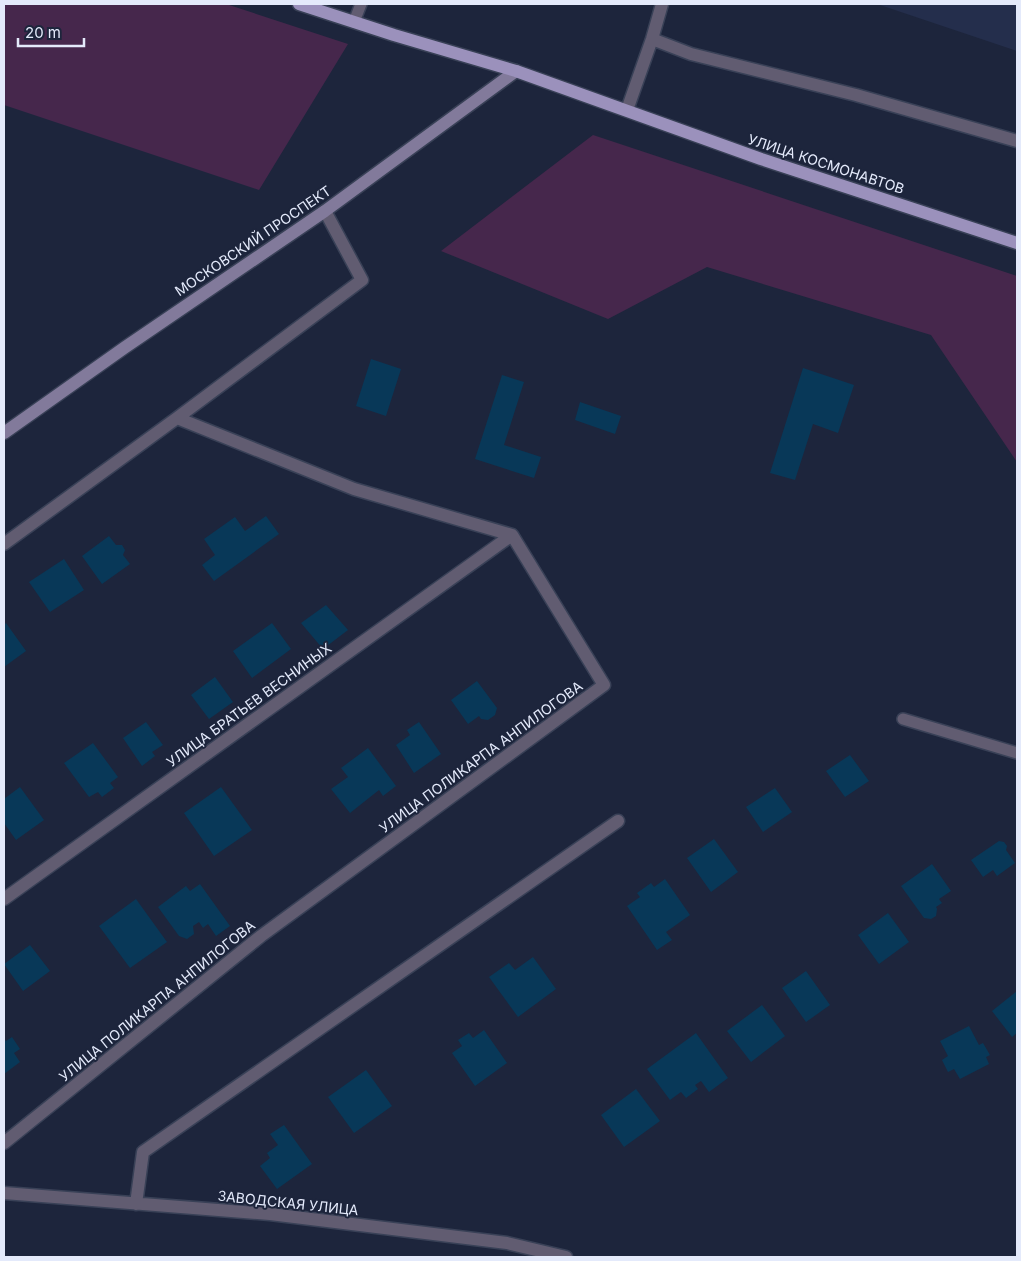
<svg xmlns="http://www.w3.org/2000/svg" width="1021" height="1261" viewBox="0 0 1021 1261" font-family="Inter,sans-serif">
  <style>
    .built { fill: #242e4c }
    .green { fill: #46274c }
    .building { fill: #083858 }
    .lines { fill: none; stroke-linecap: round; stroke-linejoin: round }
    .lane-casing { stroke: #394157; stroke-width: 14 }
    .street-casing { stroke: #394157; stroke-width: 15 }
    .secondary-casing { stroke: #394157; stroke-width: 15 }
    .primary-casing { stroke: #394157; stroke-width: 15 }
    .lane { stroke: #615c71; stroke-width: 11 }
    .street { stroke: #615c71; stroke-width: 12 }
    .secondary { stroke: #827a9b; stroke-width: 12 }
    .primary { stroke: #9b91bc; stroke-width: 12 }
    .labels { text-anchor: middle; stroke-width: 4; stroke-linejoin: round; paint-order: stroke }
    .street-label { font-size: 14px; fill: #e4eafb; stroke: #1d253c }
  </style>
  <rect width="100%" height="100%" fill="#1d253c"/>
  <!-- built -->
  <path class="built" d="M877,4H1017V51Z"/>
  <!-- green -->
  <path class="green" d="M4,4H226L348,44L259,190L4,105Z
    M593,135L1017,276V462L931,335L707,267L608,319L441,251Z"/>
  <!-- building -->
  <path class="building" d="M371,359L401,369L386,416L356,406Z
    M803,368L854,385L838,433L813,424L795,480L770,473Z
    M502,375L524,382L504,445L541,457L534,478L475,459Z
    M580,402L621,416L615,434L575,420Z
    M266,516L279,534L214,581L202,565L215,555L204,539L235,517L245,531Z
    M109,536L116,545H122L125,550L123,555L130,564L102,584L82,556Z
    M64,559L84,590L50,612L29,582Z
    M326,605L348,630L323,649L301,623Z
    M6,623L26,651L4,667V625Z
    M272,623L291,649L252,678L233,651Z
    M215,677L233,702L209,719L191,695Z
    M477,681L497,708L495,715L488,720L481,719L479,716L468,724L451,700Z
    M146,722L163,745L152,752L155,756L142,766L123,738Z
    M419,722L441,754L414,773L396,745L410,735L407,730Z
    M93,743L118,777L110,783L114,788L102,797L98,792L89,797L64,763Z
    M368,748L396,786L383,796L379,790L350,813L331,789L348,777L341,768Z
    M850,755L869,781L845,797L826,771Z
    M20,787L44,820L16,840L4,823V799Z
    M221,787L252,830L214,856L184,813Z
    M775,788L792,812L763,832L746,807Z
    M714,839L738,872L711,892L687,858Z
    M999,841L1004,842L1007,846L1006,850L1015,863L997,876L993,870L983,877L971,860Z
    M932,864L951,891L939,899L942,903L936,907L937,909L936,916L931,919L924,918L901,886Z
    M665,879L690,915L666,932L672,940L657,950L627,906L640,897L637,893L651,883L654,887Z
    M200,884L230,926L216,936L208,924L203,928L199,922L193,926L194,934L187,939L179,936L158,907L186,886L190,891Z
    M136,899L167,942L130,968L99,926Z
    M888,913L909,942L879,964L858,935Z
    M30,945L50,971L23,991L4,964Z
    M533,957L556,989L518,1017L489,977L509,963L515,970Z
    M806,971L830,1005L806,1022L782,988Z
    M1017,991V1033L1012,1037L992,1011Z
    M762,1005L785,1036L751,1062L727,1031Z
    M969,1026L979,1045L983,1043L990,1055L986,1057L989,1064L960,1079L954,1069L948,1072L942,1060L948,1056L940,1041Z
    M484,1030L507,1063L475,1086L452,1053L462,1046L458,1040L469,1033L473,1038Z
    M696,1033L728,1078L709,1092L701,1081L695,1085L698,1089L686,1098L681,1092L670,1100L647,1069Z
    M12,1037L20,1049L14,1053L20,1062L4,1074V1039L6,1041Z
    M366,1070L392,1106L354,1133L328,1097Z
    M636,1089L660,1121L624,1147L601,1115Z
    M284,1125L312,1164L277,1189L260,1166L270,1158L267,1153L278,1145L270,1134Z"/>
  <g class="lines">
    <defs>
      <path id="lane" d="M354,22L361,4
        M903,719L1017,753"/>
      <path id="street" d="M652,39L691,54L856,95L1017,141
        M627,110L652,39L662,4
        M4,544L177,418L362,280L325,211
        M4,899L512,535
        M4,1143L261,936L604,685L512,535L354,489L177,418
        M4,1193L270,1214L507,1243L566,1257
        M136,1204L143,1152L618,821"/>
      <path id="secondary" d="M4,433L124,348L325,211L516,71"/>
      <path id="primary" d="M299,4L394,35L516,71L761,159L1017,243"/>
    </defs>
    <!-- lane casing -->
    <use href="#lane" class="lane-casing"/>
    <!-- street casing -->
    <use href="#street" class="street-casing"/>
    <!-- secondary casing -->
    <use href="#secondary" class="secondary-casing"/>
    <!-- primary casing -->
    <use href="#primary" class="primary-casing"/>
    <!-- lane -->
    <use href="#lane" class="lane"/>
    <!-- street -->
    <use href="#street" class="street"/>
    <!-- secondary -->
    <use href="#secondary" class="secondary"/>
    <!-- primary -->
    <use href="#primary" class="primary"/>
  </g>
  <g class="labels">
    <!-- street labels -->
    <g class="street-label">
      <text transform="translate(826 164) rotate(18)" y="5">УЛИЦА КОСМОНАВТОВ</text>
      <text transform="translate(253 241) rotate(-34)" y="5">МОСКОВСКИЙ ПРОСПЕКТ</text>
      <text transform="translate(249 705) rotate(-36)" y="5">УЛИЦА БРАТЬЕВ ВЕСНИНЫХ</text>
      <text transform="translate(481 757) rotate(-36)" y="5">УЛИЦА ПОЛИКАРПА АНПИЛОГОВА</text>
      <text transform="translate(157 1001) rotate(-39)" y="5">УЛИЦА ПОЛИКАРПА АНПИЛОГОВА</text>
      <text transform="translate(288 1203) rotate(6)" y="5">ЗАВОДСКАЯ УЛИЦА</text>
    </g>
  </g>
  <!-- border -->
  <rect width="1021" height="1261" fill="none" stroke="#e4eafb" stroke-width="10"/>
  <!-- scale -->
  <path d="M18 38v8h66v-8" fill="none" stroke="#e4eafb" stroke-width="2.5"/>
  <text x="25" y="38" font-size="15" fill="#e4eafb" stroke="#1d253c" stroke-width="4" paint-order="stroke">20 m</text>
</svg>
